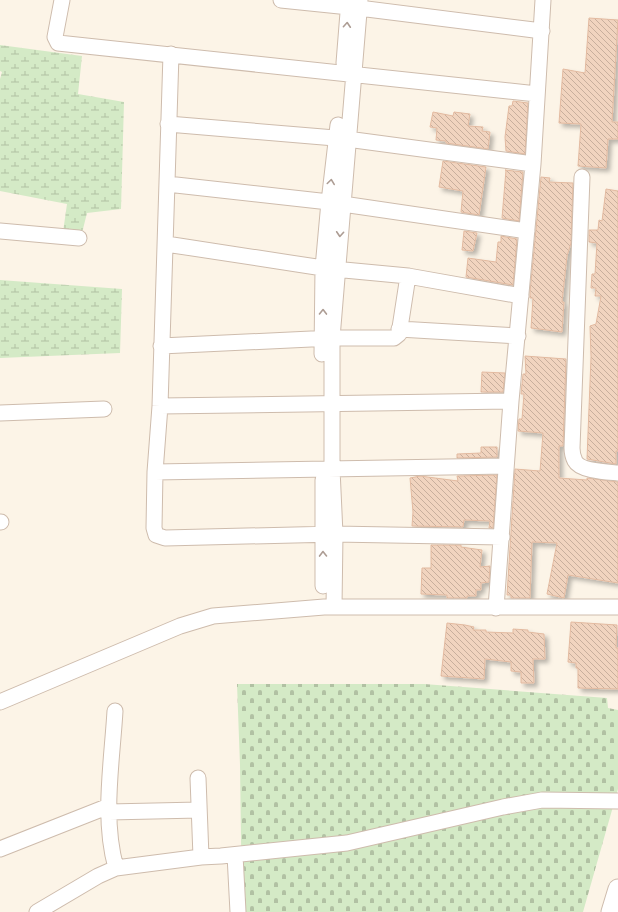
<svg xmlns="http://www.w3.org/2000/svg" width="618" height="912" viewBox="0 0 618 912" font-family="'Alegreya Sans',sans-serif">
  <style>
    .wetland { fill: url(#wetland-marsh) }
    .cemetery { fill: url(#cemetery-stones) }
    .building { fill: url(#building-back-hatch); stroke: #e3baa0; filter: url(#shadow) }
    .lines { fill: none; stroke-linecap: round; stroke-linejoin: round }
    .minor-casing { stroke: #cebcad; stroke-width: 17 }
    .tertiary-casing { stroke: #cebcad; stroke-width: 21 }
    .minor { stroke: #fff; stroke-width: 15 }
    .tertiary { stroke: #fff; stroke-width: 19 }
    .oneway { stroke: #ad9d94 }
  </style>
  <defs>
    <pattern id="wetland-marsh" width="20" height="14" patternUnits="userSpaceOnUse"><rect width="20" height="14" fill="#d4eac6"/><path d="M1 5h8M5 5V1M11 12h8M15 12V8" fill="none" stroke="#b1c1a3"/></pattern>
    <pattern id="cemetery-stones" width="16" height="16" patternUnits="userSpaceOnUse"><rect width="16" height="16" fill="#d4eac6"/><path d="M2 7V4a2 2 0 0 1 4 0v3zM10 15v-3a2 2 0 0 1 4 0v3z" fill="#b1c1a3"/></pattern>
    <pattern id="building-back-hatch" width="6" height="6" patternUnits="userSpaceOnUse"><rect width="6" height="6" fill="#f1d4bf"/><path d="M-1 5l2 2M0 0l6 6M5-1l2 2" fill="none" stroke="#c8af9d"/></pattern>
    <filter id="shadow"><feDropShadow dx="3.5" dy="3.5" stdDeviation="2" flood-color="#0004"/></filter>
  </defs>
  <rect width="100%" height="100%" fill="#fcf4e7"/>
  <!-- wetland -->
  <path class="wetland" d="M0,45L82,56L78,94L124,102L121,209L87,213L82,233L63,232L67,204L0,191V79L2,72L0,71Z
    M0,280L122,289L120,353L0,358Z"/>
  <!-- cemetery -->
  <path class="cemetery" d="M237,684H424L607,698L608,708L618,710V789L583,912H242L240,765Z"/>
  <!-- building -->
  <path class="building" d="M589,18L618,20L612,122H618V139H608L606,168L578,166L581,124L559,123L563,69L585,73Z
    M513,101L528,103L525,154L506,151L505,137L509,106H512Z
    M433,112L453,116L454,112L470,114L468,126L483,127L482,131L490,132L488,149L446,143V141L436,140L437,128L430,127Z
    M443,161L486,167L479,215L461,212L463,191L439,187Z
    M505,170L523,172L519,221L502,218L506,170Z
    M541,177L550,178L549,182L573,183L571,243L567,256L562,302H564L562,332L531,328L533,298H530V292Z
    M606,189L618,191V451H616V464L587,459L591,357L590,326L596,324L601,296H595L596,288H591L592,274H595L597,243L589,242V230H598L599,220L602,221Z
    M464,231L477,233L473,251L462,250Z
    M501,236L517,239L513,285L466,277L468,258L496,262L498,242H501Z
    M525,356L566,359L563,446H559V478L587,480V478L618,482V583L568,575L564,598L547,594L557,543L532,542L530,598H511V595H507L515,469L540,471L543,433L518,431L519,419H522L524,394H521L523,374H526Z
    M482,372L505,373L503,392H481Z
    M481,447H497V457L457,458V454L481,453Z
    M497,475L493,528H489L490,521L464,520L463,527L412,526L413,512L410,478L420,476L458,481L457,476Z
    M431,545H461V547L482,550L480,567L490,566L489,582L481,583V590H476V596H467V598H447V595L421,594L422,568H431Z
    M571,622L617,625L616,648H618V689L578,688V668H576V663L568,662Z
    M447,623L465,625L474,627L473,630H486V632L513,633V629L528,630V632L544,634L545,659H533L534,683H521V672L511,671V662L485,659L484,679L441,676Z"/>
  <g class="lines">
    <defs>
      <path id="minor" d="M62,0L55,37L58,43L537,94
        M281,0L359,8L542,31
        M171,54L160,406L155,472L154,528L156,535L165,538L335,534L502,537
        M344,63L349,0
        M168,124L347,139L533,164
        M582,177L572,448C572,452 573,457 575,461C580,471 608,472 618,473
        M167,184L329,202L527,231
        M0,231L79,238
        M166,244L323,268L408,276L521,296
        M399,329L518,336
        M161,346L332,338H394L399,334L408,276
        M322,354L323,268L329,202L338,125
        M160,406L511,401
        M0,413L104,409
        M155,472L506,466
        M323,480V586
        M0,522H1
        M334,607L335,534L332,469V338L360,0
        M496,608L511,401L533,164L543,0
        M0,702L180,626L213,616L324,607H618
        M115,711C112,762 102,819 116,868
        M198,778L201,857
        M109,812L199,810
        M0,849L109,806
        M235,855L238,912
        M37,912L98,876L116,868L201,857L221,856L347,843L503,807L542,800L618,801"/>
      <path id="tertiary" d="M611,912L618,889"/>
    </defs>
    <!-- minor casing -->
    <use href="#minor" class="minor-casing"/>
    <!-- tertiary casing -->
    <use href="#tertiary" class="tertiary-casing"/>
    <!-- minor -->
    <use href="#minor" class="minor"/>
    <!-- tertiary -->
    <use href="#tertiary" class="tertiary"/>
  </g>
  <!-- one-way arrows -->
  <defs><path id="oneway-chevron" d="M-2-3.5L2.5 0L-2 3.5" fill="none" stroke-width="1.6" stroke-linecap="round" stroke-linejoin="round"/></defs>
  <g class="oneway">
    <use href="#oneway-chevron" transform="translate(347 25) rotate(-86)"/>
    <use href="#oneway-chevron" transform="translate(331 182) rotate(-82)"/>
    <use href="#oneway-chevron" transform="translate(340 234) rotate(94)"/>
    <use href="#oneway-chevron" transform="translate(323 312) rotate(-89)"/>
    <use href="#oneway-chevron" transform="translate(323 554) rotate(-91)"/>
  </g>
</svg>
